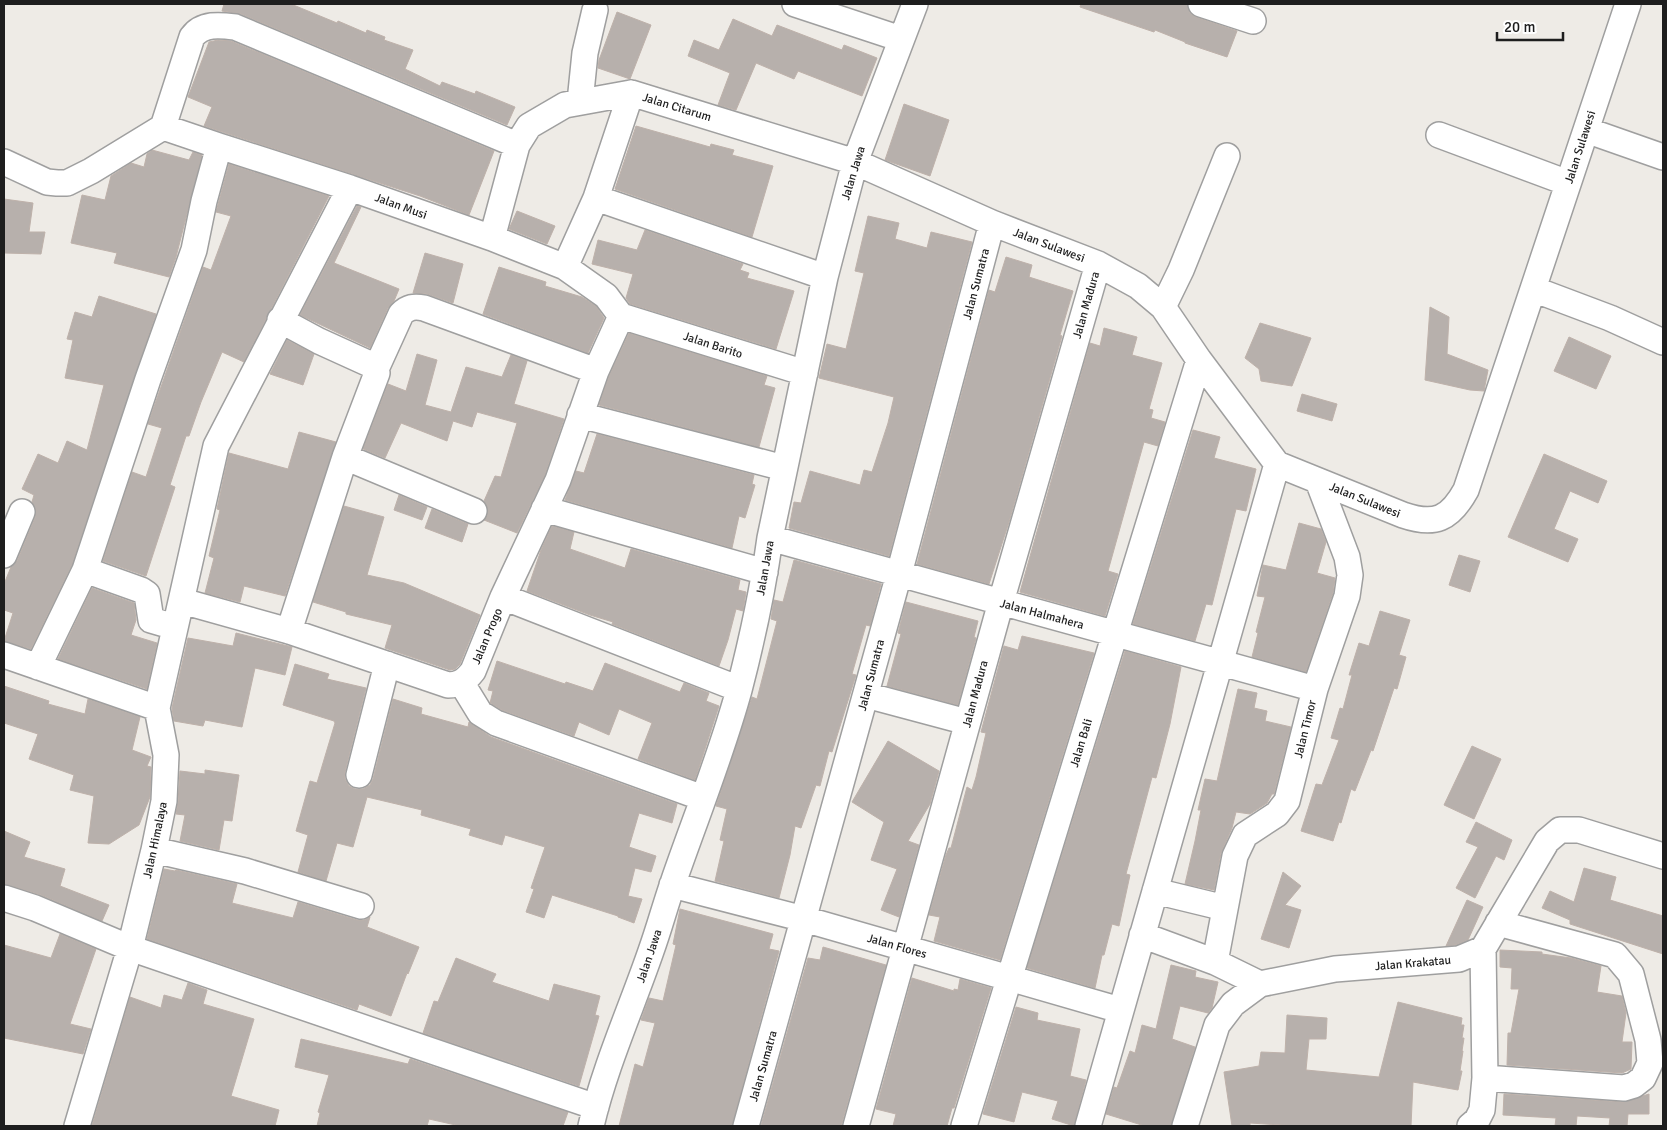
<svg xmlns="http://www.w3.org/2000/svg" width="1667" height="1130" viewBox="0 0 1667 1130" font-family="Signika,sans-serif">
  <style>
    .building { fill: #b7b0ac; stroke: #beb1aa }
    .lines { fill: none; stroke-linecap: round; stroke-linejoin: round }
    .minor-casing { stroke: #9f9f9f; stroke-width: 28 }
    .minor { stroke: #fff; stroke-width: 25 }
    .labels { text-anchor: middle; stroke-width: 4.5; stroke-linejoin: round; paint-order: stroke }
    .street-label { font-size: 12px; fill: #1e1e1e; stroke: #fff }
  </style>
  <rect width="100%" height="100%" fill="#eeebe6"/>
  <!-- building -->
  <path class="building" d="M224,4H291L337,23L338,21L366,33L367,30L385,37L384,40L413,50L405,69L440,86L442,82L475,94L476,91L515,107L507,125L241,14L222,11Z
    M1081,4H1187L1190,13L1196,17L1237,31L1227,57L1185,43V42L1155,30L1154,32L1080,7Z
    M617,12L651,25L630,79L598,68L599,60Z
    M733,19L772,36L777,25L842,50L844,45L877,58L862,96L798,71L794,79L756,63L736,110L718,105L730,73L688,56L694,40L719,50Z
    M218,40L231,41L494,151L469,215L420,196L204,126L212,107L188,97L209,42Z
    M904,104L949,120L930,176L885,160Z
    M636,126L710,147L711,144L734,150L732,155L773,166L752,237L615,189Z
    M152,150L189,160L193,152L202,155L176,257L169,277L114,263L117,253L71,243L82,195L105,200L111,176L131,163L144,167L147,154Z
    M229,164L329,196L244,362L222,352L201,402L189,436H186L170,485L175,487L146,576L103,561L132,472L146,477L162,428L148,424L203,267L211,270L231,216L216,212Z
    M4,199L33,203L29,232H45L41,254L4,253Z
    M357,206L361,207L334,263L399,289L394,301L388,308L370,348L300,315Z
    M517,211L555,226L547,244L509,229Z
    M868,216L899,223L895,239L927,248L931,232L972,242L889,556L789,528L794,502L801,503L810,471L860,485L864,470L872,472L888,423L894,397L819,378L827,344L846,349L864,273L855,271Z
    M645,230L743,264L740,270L749,273L747,278L794,291L776,349L630,304L626,298L633,274L592,264L598,240L637,250Z
    M425,253L463,264L453,303L427,294L413,293Z
    M1006,257L1032,265L1029,277L1073,291L1060,335L1062,336L1009,522L989,584L917,564L989,290L995,292Z
    M499,267L546,282L545,286L582,297L596,306L604,318L588,353L483,314Z
    M99,296L156,314L72,565L31,649L4,641L13,613L4,610V584L11,567L17,561L35,518L36,511L32,502L34,495L22,489L38,454L58,463L67,441L87,450L104,385L65,378L73,340L67,339L75,312L92,317Z
    M1430,307L1449,317L1447,354L1488,370L1484,391L1470,390L1425,380Z
    M1260,323L1311,338L1292,386L1261,381L1259,369L1245,358Z
    M1104,328L1137,337L1132,355L1162,363L1149,409L1153,410L1151,418L1165,422L1158,446L1144,442L1108,571L1118,574L1105,616L1020,592L1090,343L1100,346Z
    M629,333L767,376L764,385L775,388L759,447L599,405L609,376Z
    M1569,337L1611,356L1596,389L1554,371Z
    M287,340L314,354L303,385L270,374Z
    M417,354L437,360L425,405L451,412L466,367L502,377L511,355L527,361L514,404L564,419L545,475L517,533L484,520L487,516L488,510L484,501L495,476L501,477L517,423L477,412L472,427L453,421L447,441L401,423L385,458L363,449L388,384L406,391Z
    M1302,394L1337,404L1332,421L1297,411Z
    M1193,430L1220,437L1214,458L1256,469L1246,511L1236,509L1212,605L1206,604L1195,641L1133,624Z
    M299,432L336,442L285,596L244,586L240,602L205,593L214,558L209,556L220,510L217,509L229,453L288,469Z
    M597,434L754,475L752,484L755,485L745,518L739,516L732,548L565,500L576,471L584,473Z
    M1544,454L1607,481L1598,503L1570,491L1554,529L1578,539L1568,562L1508,537Z
    M399,495L427,507L422,520L394,510Z
    M344,506L384,517L367,575L404,583L480,615L460,664L455,669L450,670L385,648L392,625L346,614V612L313,602Z
    M432,509L468,524L462,542L425,528Z
    M1299,523L1321,529L1326,542L1317,573L1335,578L1333,593L1306,672L1252,657L1258,633L1256,632L1265,597L1257,596L1263,565L1286,570Z
    M552,526L574,532L570,549L625,568L631,549L740,580L738,590L746,592L743,611L736,609L728,640L719,666L612,624L613,622L590,615L527,591L541,550Z
    M1459,555L1480,561L1470,592L1449,585Z
    M794,560L881,584L870,626L866,625L852,674L856,675L832,752L829,751L820,786L816,785L801,828L795,826L790,855L779,898L715,881L724,841L720,840L727,809L716,806L752,697L757,699L777,621L771,619L774,600L783,602Z
    M92,588L134,603L136,620L131,635L157,643L147,689L58,659Z
    M906,602L978,621L974,637L976,638L958,705L887,686L901,634L898,633Z
    M1380,611L1410,620L1399,655L1406,657L1397,689L1394,688L1373,751L1371,750L1355,791L1351,789L1341,823L1339,822L1333,841L1301,831L1316,784L1322,785L1339,740L1331,738L1340,708L1343,709L1352,675H1349L1359,643L1369,646Z
    M236,633L292,647L285,675L255,668L242,727L205,720L203,726L174,721L172,708L188,638L233,646Z
    M1022,636L1094,653L1000,960L934,941L940,917L929,915L946,855L949,848H951L967,787L972,790L976,777L986,733L981,732L1004,646L1018,650Z
    M1125,651L1181,667L1170,724L1156,778L1152,777L1126,874L1130,875L1119,926L1112,924L1104,955H1102L1095,988L1027,968Z
    M497,661L565,684L566,682L593,691L605,663L680,692L684,683L709,693L706,701L719,706L695,780L638,759L652,723L619,709L609,735L579,722L574,736L502,710L490,703L493,691L488,690Z
    M295,664L329,674L327,679L366,688L345,772V779L349,786L355,789H363L370,785L373,779L393,699L422,708L421,714L468,727L469,722L491,737L677,804L672,823L639,813L629,847L656,856L651,872L635,868L628,896L642,899L634,923L618,917V916L552,895L544,918L526,912L534,889L531,888L545,847L505,835L502,845L469,835L471,829L421,815L422,810L367,797L353,847L337,843L326,881L298,872L308,835L296,831L310,781L317,783L335,723L334,721L283,705Z
    M4,686L49,701L48,704L85,714L88,699L140,717L132,750L151,757L147,766L151,767L150,797L139,825L109,844L88,843L94,796L70,790L74,775L29,759L38,734L4,723Z
    M1238,689L1257,693L1254,708L1267,711L1265,721L1291,727L1274,794H1272L1267,803L1250,814L1236,812L1232,828L1221,853L1214,890L1185,884L1195,841L1201,810H1198L1205,779L1217,781Z
    M888,741L939,771L930,804L908,841L919,845L899,917L881,910L897,869L871,860L884,822L852,802Z
    M1472,746L1501,759L1474,819L1444,805Z
    M205,770L239,775L232,821L224,820L219,850L180,841L185,815L176,814L178,802L180,771L205,774Z
    M1476,822L1512,840L1504,860L1496,856L1475,898L1456,888L1478,847L1466,842Z
    M4,831L30,842L24,857L65,869L60,886L109,905L102,921L41,895L4,884Z
    M1584,868L1616,877L1610,900L1663,916V954L1570,924V920L1542,908L1550,891L1574,902Z
    M164,869L175,871L176,870L237,884L232,903L293,918L298,902L357,920H364L370,917L367,927L419,947L408,974L407,973L391,1016L359,1004L357,1010L147,939Z
    M1283,872L1301,886L1285,905L1301,910L1289,948L1261,939Z
    M1467,900L1483,907L1468,940L1456,945L1446,946Z
    M680,909L773,934L769,949L779,951L732,1126H619L635,1064L643,1067L655,1023L641,1020L649,998L663,1001L676,945L673,944Z
    M60,934L96,949L70,1024L91,1029L83,1054L4,1038V945L51,958Z
    M823,947L886,965L842,1123L841,1126H761L808,958L820,960Z
    M1500,950L1542,952V954L1571,958L1601,966L1597,992L1622,996L1626,1013L1622,1042H1632L1631,1069L1622,1073L1507,1065L1508,1033H1511L1519,989H1511L1512,968L1500,967Z
    M456,958L496,974L492,982L549,1001L554,984L600,996L595,1015L599,1016L579,1086L423,1033L434,1001L438,1002Z
    M1171,965L1196,971L1195,977L1218,982L1212,1008L1208,1013L1180,1006L1172,1039L1195,1047L1171,1126H1145L1106,1114L1114,1087L1117,1088L1130,1051L1135,1053L1142,1025L1156,1029Z
    M912,978L954,991V989L958,990L960,979L991,988L954,1108H952L947,1126H893L896,1114L876,1109Z
    M188,983L207,990L203,1004L254,1019L231,1096L279,1110L275,1126H92L130,997L161,1008L164,995L182,1000Z
    M1398,1002L1462,1018L1461,1025H1464L1462,1038H1464L1462,1051H1463L1460,1071H1462L1458,1090L1413,1082L1411,1126H1296L1250,1123V1126H1232L1224,1072L1259,1066L1261,1052L1285,1053L1287,1015L1327,1018L1326,1039H1309L1306,1070L1379,1077Z
    M1016,1007L1038,1013L1037,1020L1080,1029L1070,1076L1086,1080L1074,1126L1052,1119L1058,1101L1022,1092L1014,1122L983,1114Z
    M301,1039L408,1064L410,1059L568,1112L563,1126H460L429,1119L427,1126H317L320,1113L318,1112L329,1075L295,1067Z
    M1504,1094L1623,1102L1649,1094V1114H1628L1627,1126H1609L1610,1118L1577,1116L1576,1126H1555L1556,1118L1503,1115Z"/>
  <g class="lines">
    <defs>
      <path id="minor" d="M795,4L901,39
        M1201,4L1253,21
        M631,93L596,198L825,277
        M580,102L585,53L595,10
        M163,127L219,146L350,188L492,238L565,267L606,296L621,316
        M1586,130L1663,157
        M1439,135L1568,183
        M4,162L47,182L57,183H67L91,171L163,127L192,37C202,23 220,25 235,27L517,145
        M492,238L517,145L529,126L565,105L631,93L855,162L992,223L1098,264L1138,286L1163,307L1199,360L1277,464L1403,515C1435,526 1450,519 1466,490L1628,4
        M565,267L596,198
        M1533,289L1610,318L1663,342
        M1163,307L1181,270L1227,156
        M621,316L805,373
        M280,320L319,341L374,366L376,369
        M580,415L784,468
        M345,457L474,511
        M544,509L765,572
        M770,538L1315,689
        M4,555L22,512
        M503,597L739,689
        M182,601L289,631L448,685C460,685 466,680 473,671L503,597L558,480L596,371L621,316
        M175,627L151,620L147,594L141,590L85,570L148,379L194,250L204,201L219,146
        M289,631L345,457L377,373L376,369L401,314C408,307 414,306 424,308L596,371
        M4,655L157,708L166,755L164,801L154,850L130,948L77,1126
        M38,667L85,570
        M461,682L480,713L496,723L703,798
        M866,695L967,722
        M157,708L216,446L350,188
        M359,775L387,664
        M154,850L245,871L361,906
        M672,885L804,919L1120,1010
        M1155,891L1225,908
        M4,898L35,908L130,948L596,1107
        M1142,935L1215,962L1260,984
        M1215,962L1235,856L1245,835L1277,814L1287,801L1315,689L1347,596L1350,575L1347,557L1318,481
        M1485,1078L1624,1088L1634,1085L1643,1078L1650,1063L1648,1040L1631,974L1615,955L1498,923
        M591,1126C605,1066 631,1009 651,951C659,929 665,906 673,883C695,819 721,756 739,690C752,640 763,589 770,538L825,277L855,162L915,4
        M746,1126L899,574L992,223
        M856,1126L1001,602L1098,264
        M964,1126L1199,360
        M1088,1126L1277,464
        M1185,1126L1217,1025L1233,1004L1260,984L1335,969L1459,959L1483,949L1547,841L1560,830H1579L1663,856
        M1470,1126L1477,1120L1482,1110L1485,1078L1483,949"/>
    </defs>
    <!-- minor casing -->
    <use href="#minor" class="minor-casing"/>
    <!-- minor -->
    <use href="#minor" class="minor"/>
  </g>
  <g class="labels">
    <!-- street labels -->
    <g class="street-label">
      <text transform="translate(677 107) rotate(17)" y="4">Jalan Citarum</text>
      <text transform="translate(1580 147) rotate(-72)" y="4">Jalan Sulawesi</text>
      <text transform="translate(853 173) rotate(-73)" y="4">Jalan Jawa</text>
      <text transform="translate(401 206) rotate(20)" y="4">Jalan Musi</text>
      <text transform="translate(1049 245) rotate(21)" y="4">Jalan Sulawesi</text>
      <text transform="translate(976 284) rotate(-75)" y="4">Jalan Sumatra</text>
      <text transform="translate(1086 305) rotate(-74)" y="4">Jalan Madura</text>
      <text transform="translate(713 345) rotate(18)" y="4">Jalan Barito</text>
      <text transform="translate(1365 500) rotate(22)" y="4">Jalan Sulawesi</text>
      <text transform="translate(765 568) rotate(-80)" y="4">Jalan Jawa</text>
      <text transform="translate(1042 614) rotate(15)" y="4">Jalan Halmahera</text>
      <text transform="translate(487 636) rotate(-67)" y="4">Jalan Progo</text>
      <text transform="translate(871 675) rotate(-75)" y="4">Jalan Sumatra</text>
      <text transform="translate(975 694) rotate(-75)" y="4">Jalan Madura</text>
      <text transform="translate(1305 729) rotate(-76)" y="4">Jalan Timor</text>
      <text transform="translate(1081 743) rotate(-73)" y="4">Jalan Bali</text>
      <text transform="translate(155 840) rotate(-78)" y="4">Jalan Himalaya</text>
      <text transform="translate(897 946) rotate(16)" y="4">Jalan Flores</text>
      <text transform="translate(649 956) rotate(-71)" y="4">Jalan Jawa</text>
      <text transform="translate(1413 963) rotate(-5)" y="4">Jalan Krakatau</text>
      <text transform="translate(763 1066) rotate(-74)" y="4">Jalan Sumatra</text>
    </g>
  </g>
  <!-- border -->
  <rect width="1667" height="1130" fill="none" stroke="#1e1e1e" stroke-width="10"/>
  <!-- scale -->
  <path d="M1497 32v8h66v-8" fill="none" stroke="#1e1e1e" stroke-width="2.5"/>
  <text x="1504" y="32" font-size="15" fill="#1e1e1e" stroke="#ffffff" stroke-width="4" paint-order="stroke">20 m</text>
</svg>
